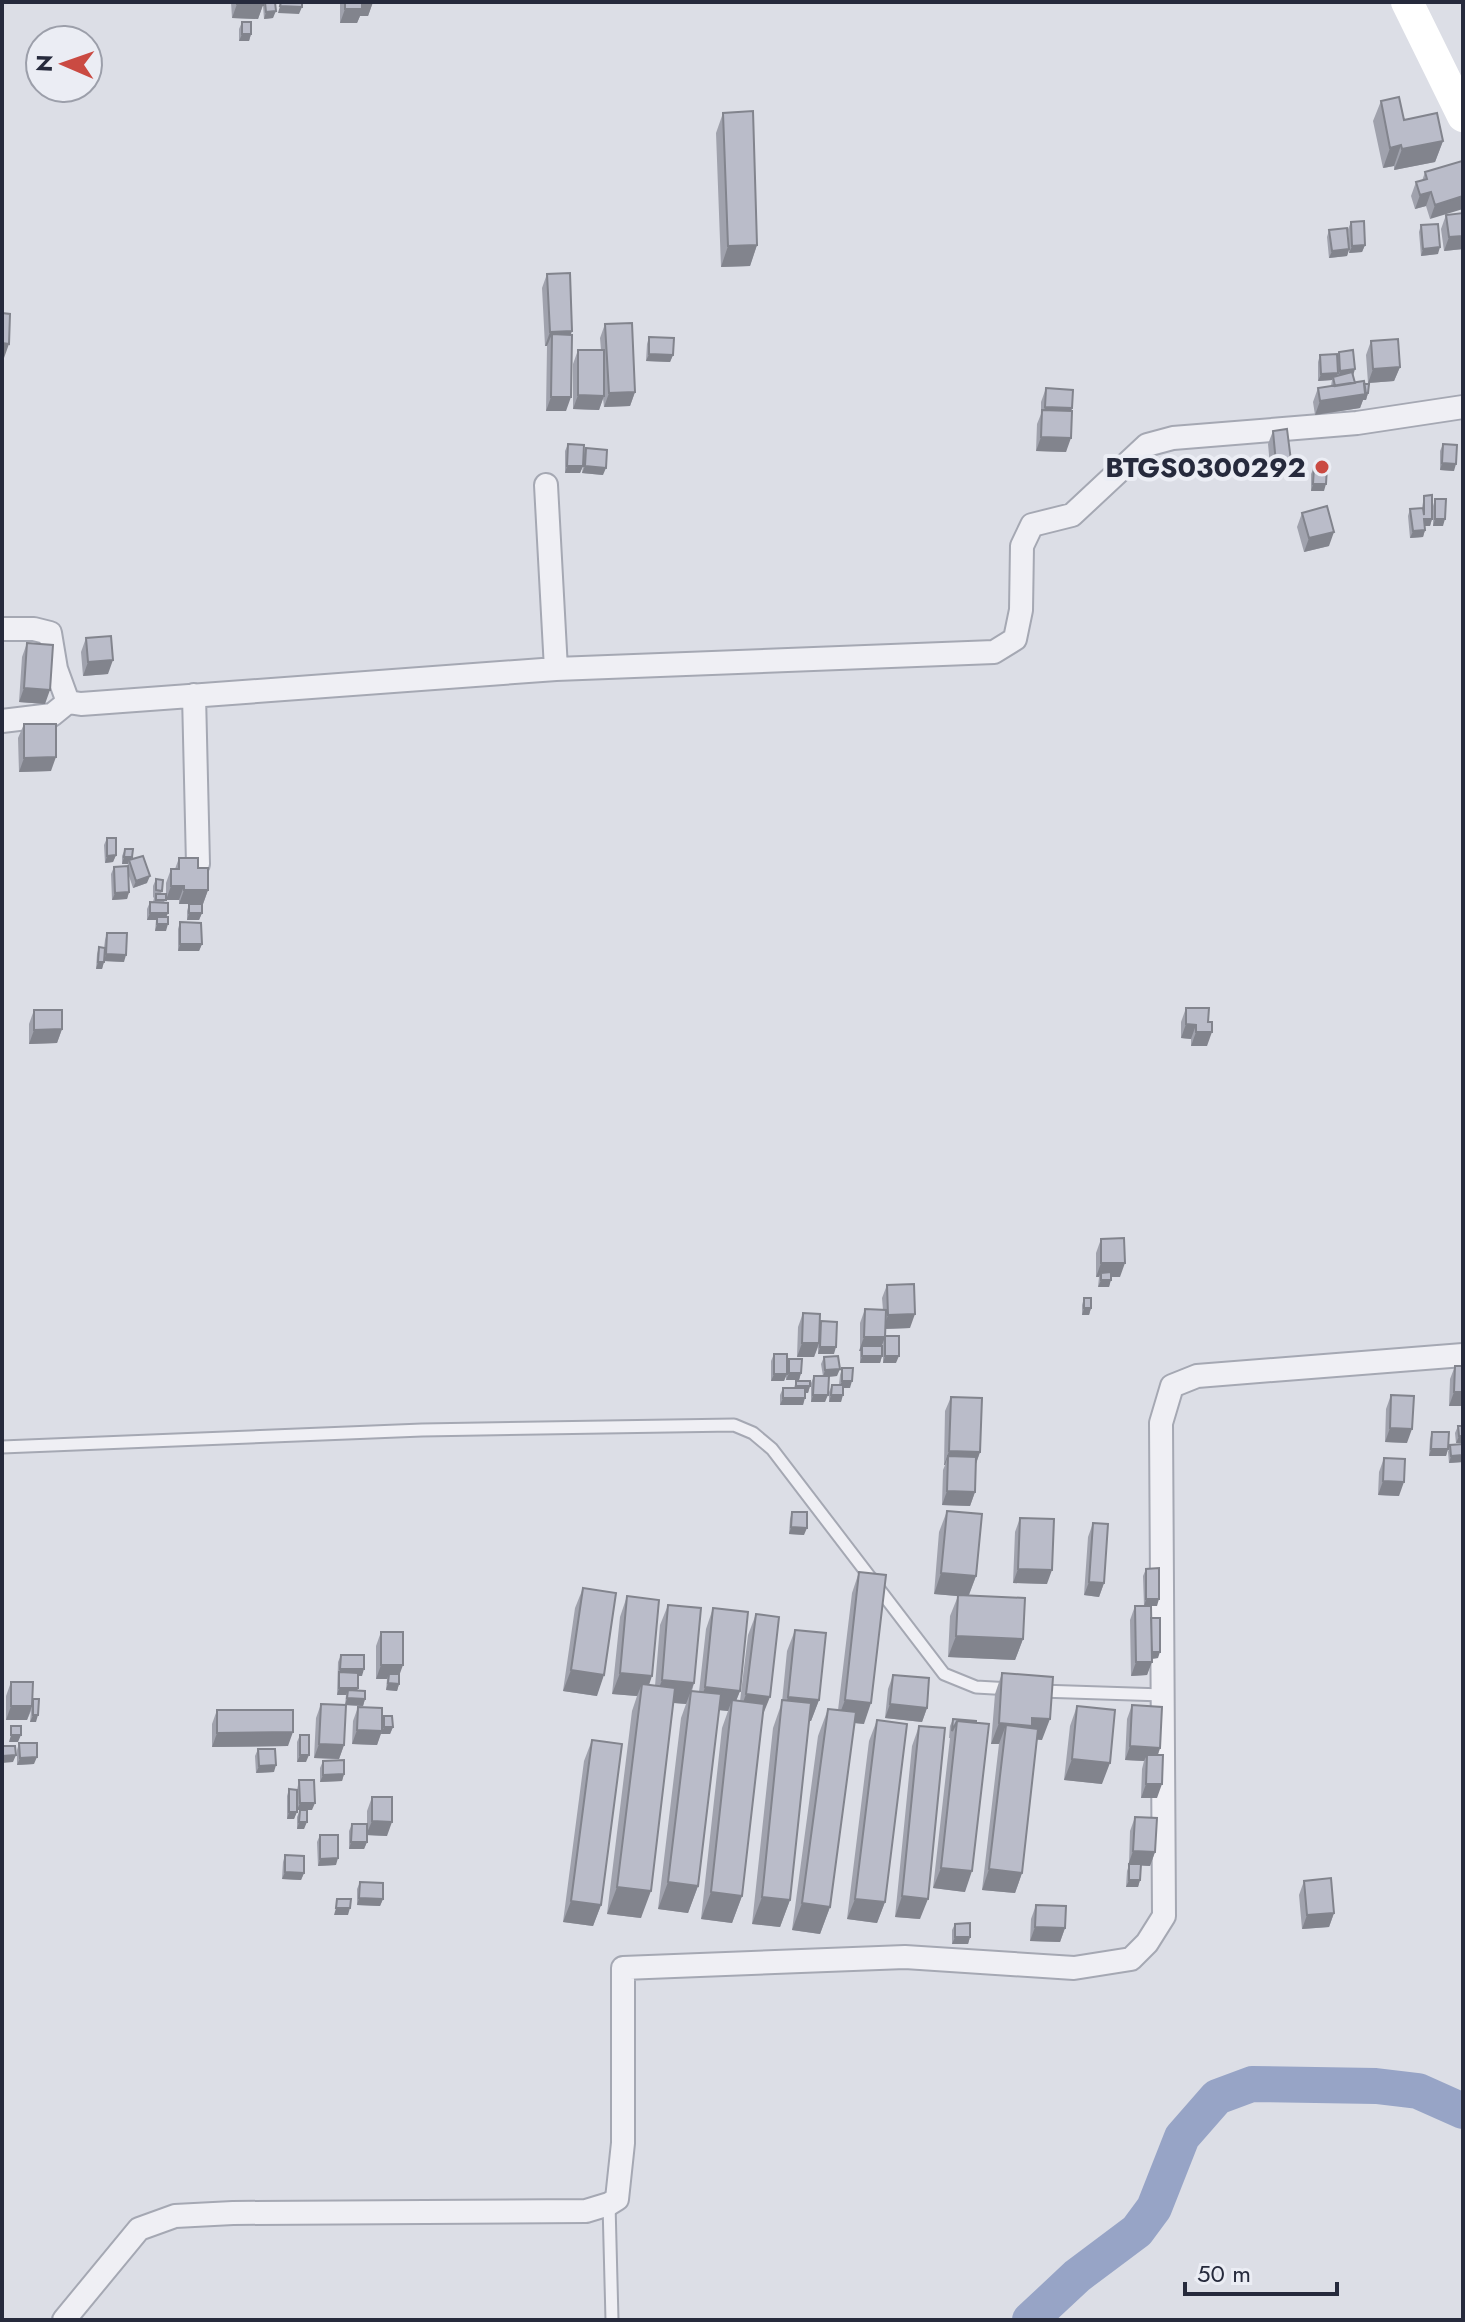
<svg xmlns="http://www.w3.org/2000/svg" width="1465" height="2322" viewBox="0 0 1465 2322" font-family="Jost,sans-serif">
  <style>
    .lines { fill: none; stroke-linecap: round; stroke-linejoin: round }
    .river { stroke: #97a4c6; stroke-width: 36 }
    .service-casing { stroke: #a5a8b3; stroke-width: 15 }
    .minor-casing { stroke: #a5a8b3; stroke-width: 26 }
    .service { stroke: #efeff4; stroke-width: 11 }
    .minor { stroke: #efeff4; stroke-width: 22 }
    .secondary { stroke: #fff; stroke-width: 32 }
    .wall { fill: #a0a2ad }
    .shaded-wall { fill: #82848d }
    .building { fill: #babcc9; stroke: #82848d; stroke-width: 2 }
    .poi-dot { fill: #ca4a42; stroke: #ebedf4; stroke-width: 3 }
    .labels { text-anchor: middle; stroke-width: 8; stroke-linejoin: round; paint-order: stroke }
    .poi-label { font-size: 28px; font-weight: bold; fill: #262a3c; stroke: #ebedf4; text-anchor: end }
  </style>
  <rect width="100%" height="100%" fill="#dcdee6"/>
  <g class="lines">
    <!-- river -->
    <path class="river" d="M1030,2320L1077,2276L1137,2231L1154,2208L1182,2137L1217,2097L1252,2084L1376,2086L1418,2091L1463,2111"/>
    <defs>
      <path id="service" d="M2,1447L422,1430L734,1425L753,1433L772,1449L944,1674L976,1687L1011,1689
        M1040,1691L1163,1695
        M609,2204L612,2320"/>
      <path id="minor" d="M546,485L556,669
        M2,629H34L50,633L56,669L68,702L81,704L556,669L994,652L1015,639L1021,610L1022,546L1032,525L1072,515L1147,445L1173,438L1357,423L1463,407
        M194,695L198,864
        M2,721L52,715L68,702
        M64,2320L139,2229L175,2216L233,2213L586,2211L609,2204L617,2199L623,2143V1968L905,1957L1074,1968L1131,1959L1147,1943L1164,1916L1161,1423L1172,1386L1197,1376L1463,1355"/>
    </defs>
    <!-- service casing -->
    <use href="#service" class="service-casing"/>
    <!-- minor casing -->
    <use href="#minor" class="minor-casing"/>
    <!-- service -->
    <use href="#service" class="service"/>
    <!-- minor -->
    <use href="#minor" class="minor"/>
    <!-- secondary -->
    <path class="secondary" d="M1407,2L1463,116"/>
  </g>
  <!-- wall -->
  <path class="wall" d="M231,2H263V5L258,19L232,18Z
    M264,2H275L273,18L264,19L263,6Z
    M340,2H373L368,16H360L357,23H340Z
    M242,22L251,34L249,41H239V29Z
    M1381,101L1404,120L1443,141L1435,162L1394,170V166L1383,168L1373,121Z
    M723,113L757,245L750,266L721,267L716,133Z
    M1462,161L1430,219L1426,206L1415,209L1411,196L1416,182L1422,181L1425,172Z
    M1463,213V249L1444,251L1441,229L1446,215Z
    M1351,222L1365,245L1362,252L1349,253V250L1347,256L1329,258L1327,237L1329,230L1349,246L1348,229Z
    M1421,225L1438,254L1421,256L1419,232Z
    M547,274L571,335L566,411H546L547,346H545L542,288Z
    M605,324L635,392L630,406L604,407L603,398L599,410L573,409V364L578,350H601L600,338Z
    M649,337L673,355L670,362L646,361L647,344Z
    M1371,341L1400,367L1394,381L1368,383L1366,355Z
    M1339,352L1353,375L1355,383L1368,393L1366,400H1363L1360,408L1315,415L1313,402L1318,388L1331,386L1332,380L1318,381V362L1320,355L1337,356Z
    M1046,388L1072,408L1066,452L1036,451L1037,424L1041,414V402Z
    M1273,431L1291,461L1286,475L1271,477L1268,444Z
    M568,444L584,455L586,448L603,475L582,473L583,466L580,473H565V451Z
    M1443,444L1454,471L1440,470V451Z
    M1314,467L1324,491H1311V474Z
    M1424,496L1432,519L1430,526H1425V530L1423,537L1410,538L1408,516L1410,509L1422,508Z
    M1435,499L1443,526H1433V506Z
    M1302,513L1329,546L1304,552L1297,527Z
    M86,638L108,674L83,676L81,652Z
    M27,643L45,704L19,702L22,657Z
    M24,724L51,771L19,772L18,738Z
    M107,838L116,855L113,862L105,863L104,845Z
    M125,849L147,883L133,888L128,873L129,892L127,899L112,900L111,874L114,867L127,866L128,864H122V856Z
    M179,858L198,868L208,890L203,904H202V913L199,920H187V911L189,904H179V900H166V883L171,869H175Z
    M156,879L162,891L161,894L165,903L166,917V931H155L156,920H147V909L150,902H153L154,898L153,897V886Z
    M180,922L202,944L199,951H178V929Z
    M107,933L124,962L104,961L102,969H96L97,954L99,947L104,948L105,940Z
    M1186,1008L1208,1022L1207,1046H1191V1039L1181,1038V1022Z
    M34,1010L62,1029L57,1043L29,1044V1024Z
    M1101,1239L1120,1277H1111L1109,1287H1098L1099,1277H1096V1253Z
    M887,1285L910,1328L885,1329V1337L896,1363H883V1343L882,1346V1356L880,1363H860V1323L865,1309L883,1310L882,1298Z
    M1084,1298L1091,1308L1089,1315H1082V1305Z
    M803,1313L820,1323L834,1354H818V1347L814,1357H797L798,1327Z
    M774,1354L787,1366L789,1359L801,1373L799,1380H786V1375L784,1381H771V1361Z
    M824,1357L837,1376L829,1377L825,1402H811V1383L814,1376H823L821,1364Z
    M1455,1366H1463V1406H1449L1450,1379Z
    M842,1368L850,1388H843L841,1402H829V1392L832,1385H839L840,1375Z
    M796,1381L810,1386L808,1393H805L803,1405H780V1395L783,1388H794Z
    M1391,1395L1407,1443L1385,1442L1386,1409Z
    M951,1397L980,1452L976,1464L975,1492L970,1506L942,1505L943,1470L945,1465H944L945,1411Z
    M1458,1426H1463V1443H1456L1455,1433Z
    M1432,1432L1448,1449L1446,1456H1429L1430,1439Z
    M1463,1444V1462L1449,1463L1448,1452L1450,1445Z
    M1384,1458L1399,1496L1378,1495L1379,1472Z
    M947,1511L976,1576L969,1595L1023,1639L1015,1660L948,1657L950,1616L958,1596L934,1594L939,1532Z
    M792,1512L804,1535L789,1534L790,1519Z
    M1020,1518L1047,1584L1013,1583L1015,1532Z
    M1093,1523L1104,1583L1099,1597L1084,1595L1088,1537Z
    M1146,1569L1157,1606H1147L1151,1618L1158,1658L1152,1659L1147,1675L1131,1676L1130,1620L1135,1606H1144L1143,1576Z
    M859,1572L864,1724L854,1723L830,1907L820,1934L792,1930L818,1736L828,1709L838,1710L852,1593Z
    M583,1588L597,1696L563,1691L575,1608Z
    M627,1596L649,1685L655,1686L660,1625L668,1605L694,1683L692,1691L699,1692L706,1629L713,1608L740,1691L736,1701H740L748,1635L756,1614L763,1716L742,1896L732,1923L701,1919L722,1728L728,1711L719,1710L698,1886L688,1913L658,1909L681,1718L686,1704L673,1703L641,1918L607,1914L632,1711L637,1696L612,1694L620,1617Z
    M795,1630L819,1700L811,1721H809L790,1900L780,1927L752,1924L773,1728L782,1702L787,1651Z
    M381,1632L399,1674V1684L397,1691L386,1690L387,1679H376V1646Z
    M341,1655L362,1676H358L357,1691L365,1699L363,1706L345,1705L346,1695H337L338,1662Z
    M1002,1673L1042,1740L1037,1739L1022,1873L1015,1893L982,1890L999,1744H991L995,1694Z
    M893,1675L927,1708L922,1722L885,1718L888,1689Z
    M11,1682L33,1701L36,1722H30L31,1711L27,1720H6V1696Z
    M321,1704L344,1745L339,1759L314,1758L316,1718Z
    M1132,1705L1160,1748L1158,1755L1157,1798H1141L1142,1769L1144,1761L1125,1760L1127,1719Z
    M1077,1706L1102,1784L1064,1780L1070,1726Z
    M358,1707L382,1721L384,1716L393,1727L390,1734H381V1732L377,1745L352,1744L353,1721Z
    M217,1710L288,1746L212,1747V1724Z
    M953,1719L976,1721L965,1892L933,1888L950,1738H949L950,1726Z
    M877,1720L885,1902L877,1923L847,1919L869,1741Z
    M919,1726L920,1919L895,1917L912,1746Z
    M300,1735L306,1762H297V1742Z
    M592,1740L601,1905L593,1926L563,1922L584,1761Z
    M19,1743L34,1764L17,1765V1750Z
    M258,1749L274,1772L256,1773L255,1756Z
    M323,1761L344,1774L342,1781L320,1782V1768Z
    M299,1780L312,1810H307L304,1829H297V1817L300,1810H297L294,1819H287V1796L289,1789L297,1790Z
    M372,1797L387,1836L367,1835V1842L364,1849H349V1831L352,1824H367V1811Z
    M1135,1817L1155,1852L1150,1866L1141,1865L1140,1880L1138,1887H1126L1127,1871L1129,1865L1130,1831Z
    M320,1835L336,1865L318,1866L317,1842Z
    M285,1855L304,1873L301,1880L282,1879L283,1862Z
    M1304,1881L1334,1913L1329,1927L1302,1929L1299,1895Z
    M360,1882L383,1899L380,1906L357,1905V1889Z
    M1036,1905L1065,1928L1060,1942L1030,1941L1031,1919Z
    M955,1924L970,1937L968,1944H952V1930Z"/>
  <!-- shaded-wall -->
  <path class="shaded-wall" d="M362,2H373L368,16H360L357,23H340L345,9Z
    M237,4L263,5L258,19L232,18Z
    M280,6L302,7L299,14L278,13Z
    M276,11L273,18L264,19L266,12Z
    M242,34H251L249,41H239Z
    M1443,141L1435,162L1394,170L1402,149Z
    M1401,145L1394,166L1383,168L1390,148Z
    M1431,192L1426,206L1415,209L1420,195Z
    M1463,196V209L1430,219L1435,205Z
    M1463,236V249L1444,251L1449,237Z
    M757,245L750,266L721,267L728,246Z
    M1365,245L1362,252L1349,253L1352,246Z
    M1440,247L1438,254L1421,256L1423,249Z
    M1349,249L1347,256L1329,258L1332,251Z
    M572,331L567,345L552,334L547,346H545L550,332Z
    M2,343L9,344L4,358L2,357Z
    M649,354L673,355L670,362L646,361Z
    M1400,367L1394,381L1368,383L1373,369Z
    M1355,369L1353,376L1338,378L1340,371Z
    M1338,373L1335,380L1333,377L1332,380L1318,381L1321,374Z
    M635,392L630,406L604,407L609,393Z
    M1368,393L1366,400H1363L1360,408L1315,415L1320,401Z
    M578,395L604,396L599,410L573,409Z
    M551,397H571L566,411H546Z
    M1045,407L1072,408L1067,422L1042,416Z
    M1041,437L1071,438L1066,452L1036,451Z
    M1291,461L1286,475L1271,477L1276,463Z
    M1442,463L1456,464L1454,471L1440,470Z
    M567,466H583L580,473H565Z
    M585,466L606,468L603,475L582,473Z
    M1313,484H1326L1324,491H1311Z
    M1424,519H1432L1430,526H1422Z
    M1435,519H1445L1443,526H1433Z
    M1425,530L1423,537L1410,538L1413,531Z
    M1334,532L1329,546L1304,552L1309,538Z
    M113,660L108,674L83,676L88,662Z
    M24,688L50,690L45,704L19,702Z
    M56,757L51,771L19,772L24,758Z
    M116,855L113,862L105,863L107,856Z
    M124,857H132L130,864L129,860L128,864H122Z
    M150,876L147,883L133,888L136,881Z
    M171,886H184L179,900H166Z
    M184,890H208L203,904H179Z
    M129,892L127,899L112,900L115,893Z
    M150,913H168L165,920L157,917L156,920H147Z
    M189,913H202L199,920H187Z
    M157,924H168L166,931H155Z
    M180,944H202L199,951H178Z
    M106,954L126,955L124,962L104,961Z
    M98,962H104L102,969H96Z
    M1186,1024L1196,1025L1191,1039L1181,1038Z
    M62,1029L57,1043L29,1044L34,1030Z
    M1196,1032H1212L1207,1046H1191Z
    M1101,1263H1125L1120,1277H1101V1273L1099,1277H1096Z
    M1101,1280H1111L1109,1287H1098Z
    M1084,1308H1091L1089,1315H1082Z
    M915,1314L910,1328L883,1329L888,1315Z
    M864,1337H885L880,1351L862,1346L861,1351H859Z
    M802,1343H819L814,1357H797Z
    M820,1347H836L834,1354H818Z
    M862,1356H882L880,1363H860Z
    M885,1356H899L896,1363H883Z
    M840,1369L837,1376L823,1377L825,1370Z
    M789,1373H801L799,1380H786Z
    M774,1374H787L784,1381H771Z
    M842,1381H852L850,1388H839Z
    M796,1386H810L808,1393H794Z
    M1454,1392H1463V1406H1449Z
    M813,1395H828L825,1402H811Z
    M831,1395H843L841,1402H829Z
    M783,1398H805L803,1405H780Z
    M1390,1428L1412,1429L1407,1443L1385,1442Z
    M1459,1436H1463V1443H1456Z
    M1431,1449H1448L1446,1456H1429Z
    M949,1451L980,1452L975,1466L948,1456L945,1465H944Z
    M1463,1455V1462L1449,1463L1451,1456Z
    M1383,1481L1404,1482L1399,1496L1378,1495Z
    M947,1491L975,1492L970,1506L942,1505Z
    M791,1527L807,1528L804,1535L789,1534Z
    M1018,1569L1052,1570L1047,1584L1013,1583Z
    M941,1573L976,1576L968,1597L934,1594Z
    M1089,1582L1104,1583L1099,1597L1084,1595Z
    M1146,1599H1159L1157,1606H1144Z
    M956,1636L1023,1639L1015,1660L948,1657Z
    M1151,1652H1160L1158,1658L1149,1659Z
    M1136,1662H1152L1147,1675L1131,1676Z
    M381,1665H403L398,1679L389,1674L387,1679H376Z
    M340,1669H364L362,1676H339V1672L338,1676Z
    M571,1670L604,1675L597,1696L563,1691Z
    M620,1673L652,1676L645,1697L642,1684L637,1696L612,1694Z
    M662,1680L694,1683L686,1704L654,1701Z
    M388,1683L399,1684L397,1691L386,1690Z
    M705,1687L740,1691L732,1711V1700L728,1711L698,1708Z
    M339,1688H358L356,1695L348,1690L346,1695H337Z
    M746,1694L770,1697L762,1717L739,1714Z
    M788,1697L819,1700L811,1721L780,1718Z
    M347,1698L365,1699L363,1706L345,1705Z
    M845,1700L871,1703L864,1724L837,1721Z
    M890,1704L927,1708L922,1722L885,1718Z
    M11,1706H32L27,1720H6Z
    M33,1715H38L36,1722H30Z
    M1032,1718L1050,1719L1042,1740L1027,1739L1006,1725L999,1744H991L999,1723Z
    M384,1727H393L390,1734H381Z
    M357,1730L382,1731L377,1745L352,1744Z
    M293,1732L288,1746L212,1747L217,1733Z
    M11,1735H21L18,1742H9Z
    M319,1744L344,1745L339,1759L314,1758Z
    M1130,1746L1160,1748L1155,1762L1147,1755L1144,1761L1125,1760Z
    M16,1755L13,1762L2,1763V1756Z
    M300,1755H309L306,1762H297Z
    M37,1757L34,1764L17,1765L20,1758Z
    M1072,1759L1110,1763L1102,1784L1064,1780Z
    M276,1765L274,1772L256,1773L259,1766Z
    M344,1774L342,1781L320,1782L323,1775Z
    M1146,1784H1162L1157,1798H1141Z
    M300,1803H315L312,1810H297Z
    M289,1812H297L294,1819H287Z
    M372,1821L392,1822L387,1836L366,1835Z
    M299,1822H307L304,1829H297Z
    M351,1842H367L364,1849H349Z
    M1133,1851L1155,1852L1150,1866L1128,1865Z
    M338,1858L336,1865L318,1866L320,1859Z
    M941,1868L972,1871L965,1892L933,1888Z
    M989,1869L1022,1873L1015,1893L982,1890Z
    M285,1872L304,1873L301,1880L282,1879Z
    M1129,1880H1140L1138,1887H1126Z
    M668,1882L698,1886L688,1913L658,1909Z
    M617,1887L651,1891L641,1918L607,1914Z
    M711,1892L742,1896L732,1923L701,1919Z
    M902,1896L928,1899L920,1919L895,1917Z
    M762,1897L790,1900L780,1927L752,1924Z
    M359,1898L383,1899L380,1906L357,1905Z
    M855,1899L885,1902L877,1923L847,1919Z
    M571,1901L601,1905L593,1926L563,1922Z
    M802,1903L830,1907L820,1934L792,1930Z
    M336,1908H350L348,1915H334Z
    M1334,1913L1329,1927L1302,1929L1307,1915Z
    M1035,1927L1065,1928L1060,1942L1030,1941Z
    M955,1937H970L968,1944H952Z"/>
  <!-- building -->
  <path class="building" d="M237,2H263V5L237,4Z
    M265,2H275L276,11L266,12Z
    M281,2H302V7L280,6Z
    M345,2H362V9H345Z
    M242,22H251V34H242Z
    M1399,97L1404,120L1437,113L1443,141L1402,149L1401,145L1390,148L1381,101Z
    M753,111L757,245L728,246L723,113Z
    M1462,161L1463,196L1435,205L1431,192L1420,195L1416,182L1427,179L1425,172Z
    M1463,213V236L1449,237L1446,215Z
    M1364,221L1365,245L1352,246L1351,222Z
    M1438,224L1440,247L1423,249L1421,225Z
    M1347,228L1349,249L1332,251L1329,230Z
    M570,273L572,331L550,332L547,274Z
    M2,313L10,314L9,344L2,343Z
    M632,323L635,392L609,393L605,324Z
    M552,334L572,335L571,397H551Z
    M649,337L674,338L673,355L649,354Z
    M1398,339L1400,367L1373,369L1371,341Z
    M578,350H604V396L578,395Z
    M1353,350L1355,369L1340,371L1339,352Z
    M1337,354L1338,373L1321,374L1320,355Z
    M1352,372L1355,383L1335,386L1333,377Z
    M1364,381L1366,394L1320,401L1318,388Z
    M1364,384H1369L1368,393H1365Z
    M1046,388L1073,390L1072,408L1045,407Z
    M1042,410L1072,411L1071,438L1041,437Z
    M1287,429L1291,461L1276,463L1273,431Z
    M568,444L584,445L583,466H567Z
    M1443,444L1457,445L1456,464L1442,463Z
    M586,448L607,450L606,468L585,466Z
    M1314,467H1327L1326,484H1313Z
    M1432,495V519H1424L1425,530L1413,531L1410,509L1423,508L1424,515V496Z
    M1435,499H1446L1445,519H1435Z
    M1327,506L1334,532L1309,538L1302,513Z
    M111,636L113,660L88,662L86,638Z
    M27,643L53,645L50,690L24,688Z
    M24,724H56V757L24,758Z
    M107,838H116V855L107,856Z
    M125,849H133L132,857H124Z
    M143,856L150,876L136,881L129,860Z
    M179,858H198V868H208V890H184V886H171V869H179Z
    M128,866L129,892L115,893L114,867Z
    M156,879L163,880L162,891L156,890Z
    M156,894H166V900H156Z
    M150,902L168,903V913H150Z
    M189,904H202V913H189Z
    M157,917H168V924H157Z
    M180,922L201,923L202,944H180Z
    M107,933H127L126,955L106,954Z
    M99,947L105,948L104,962H98Z
    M1186,1008H1209L1208,1022H1212V1032H1196V1025L1186,1024Z
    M34,1010H62V1029L34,1030Z
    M1124,1238L1125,1263H1101V1239Z
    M1111,1272V1280H1101V1273Z
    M914,1284L915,1314L888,1315L887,1285Z
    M1084,1298H1091V1308H1084Z
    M865,1309L886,1310L885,1337H864Z
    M803,1313L820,1314L819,1343H802Z
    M821,1321L837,1322L836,1347H820Z
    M885,1336H899V1356H885Z
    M862,1346H882V1356H862Z
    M774,1354H787V1374H774Z
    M838,1356L840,1369L825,1370L824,1357Z
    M789,1359H802L801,1373H789Z
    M1455,1366H1463V1392H1454Z
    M842,1368H853L852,1381H842Z
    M814,1376H829L828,1395H813Z
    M796,1381H810V1386H796Z
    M832,1385H843V1395H831Z
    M783,1388H805V1398H783Z
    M1391,1395L1414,1396L1412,1429L1390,1428Z
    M951,1397L982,1398L980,1452L949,1451Z
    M1458,1426H1463V1436H1459Z
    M1432,1432H1449L1448,1449H1431Z
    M1463,1444V1455L1451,1456L1450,1445Z
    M948,1456L976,1457L975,1492L947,1491Z
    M1384,1458L1405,1459L1404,1482L1383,1481Z
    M947,1511L982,1514L976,1576L941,1573Z
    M792,1512H807V1528L791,1527Z
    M1020,1518L1054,1519L1052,1570L1018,1569Z
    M1093,1523L1108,1524L1104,1583L1089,1582Z
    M1159,1568V1599H1146V1569Z
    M859,1572L886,1575L871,1703L845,1700Z
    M583,1588L616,1593L604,1675L571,1670Z
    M958,1595L1025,1598L1023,1639L956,1636Z
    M627,1596L659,1600L652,1676L620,1673Z
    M668,1605L701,1608L694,1683L662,1680Z
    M1135,1606H1151L1152,1662H1136Z
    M713,1608L748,1612L740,1691L705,1687Z
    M756,1614L779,1617L770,1697L746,1694Z
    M1151,1618H1160V1652H1152Z
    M795,1630L826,1633L819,1700L788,1697Z
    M381,1632H403V1665H381Z
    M341,1655H364V1669H340Z
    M339,1672L358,1673V1688H339Z
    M1002,1673L1053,1677L1050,1719L1032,1718V1726L999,1723Z
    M389,1674H399V1684L388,1683Z
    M893,1675L929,1678L927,1708L890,1704Z
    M11,1682H33L32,1706H11Z
    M642,1684L675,1688L651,1891L617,1887Z
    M348,1690L365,1691V1699L347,1698Z
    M691,1691L721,1694L698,1886L668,1882Z
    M33,1699H39L38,1715H33Z
    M732,1700L764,1704L742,1896L711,1892Z
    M782,1700L811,1703L790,1900L762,1897Z
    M321,1704L346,1705L344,1745L319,1744Z
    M1132,1705L1162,1707L1160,1748L1130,1746Z
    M1077,1706L1115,1710L1110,1763L1072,1759Z
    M358,1707L382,1708V1731L357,1730Z
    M828,1709L856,1712L830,1907L802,1903Z
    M217,1710H293V1732L217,1733Z
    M384,1716H392L393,1727H384Z
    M953,1719L976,1721V1723L957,1721L952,1731Z
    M877,1720L907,1724L885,1902L855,1899Z
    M957,1721L989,1724L972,1871L941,1868Z
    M1006,1725L1038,1729L1022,1873L989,1869Z
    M11,1726H21V1735H11Z
    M919,1726L945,1728L928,1899L902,1896Z
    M300,1735H309V1755H300Z
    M592,1740L622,1744L601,1905L571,1901Z
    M19,1743H37V1757L20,1758Z
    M2,1746H15L16,1755L2,1756Z
    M258,1749H275L276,1765L259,1766Z
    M1147,1755H1163L1162,1784H1146Z
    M344,1760V1774L323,1775V1761Z
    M299,1780H314L315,1803H300Z
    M289,1789L297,1790V1812H289Z
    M372,1797H392V1822L372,1821Z
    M300,1810H307V1822H299Z
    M1135,1817L1157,1818L1155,1852L1133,1851Z
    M352,1824H367V1842H351Z
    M320,1835H338V1858L320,1859Z
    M285,1855L304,1856V1873L285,1872Z
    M1129,1864H1141L1140,1880H1129Z
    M1331,1878L1334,1913L1307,1915L1304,1881Z
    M360,1882L383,1883V1899L359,1898Z
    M337,1899H351L350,1908H336Z
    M1036,1905L1066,1906L1065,1928L1035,1927Z
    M970,1923V1937H955V1924Z"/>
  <!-- markers -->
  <circle class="poi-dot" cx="1322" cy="467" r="8"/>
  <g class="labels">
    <!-- poi labels -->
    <g class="poi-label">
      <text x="1306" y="477">BTGS0300292</text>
    </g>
  </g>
  <!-- border -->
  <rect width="1465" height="2322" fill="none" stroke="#262a3c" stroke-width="8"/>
  <!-- north arrow -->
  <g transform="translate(64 64) rotate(272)"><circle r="38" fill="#ebedf4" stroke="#9c9faa" stroke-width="2"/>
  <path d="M0-6L14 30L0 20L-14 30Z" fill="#ca4a42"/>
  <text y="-12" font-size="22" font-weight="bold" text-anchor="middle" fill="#262a3c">N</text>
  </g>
  <!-- scale -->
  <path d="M1185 2282v12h152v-12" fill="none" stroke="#262a3c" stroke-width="4"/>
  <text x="1197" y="2282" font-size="24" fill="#262a3c" stroke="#ebedf4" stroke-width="6" paint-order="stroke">50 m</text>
</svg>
